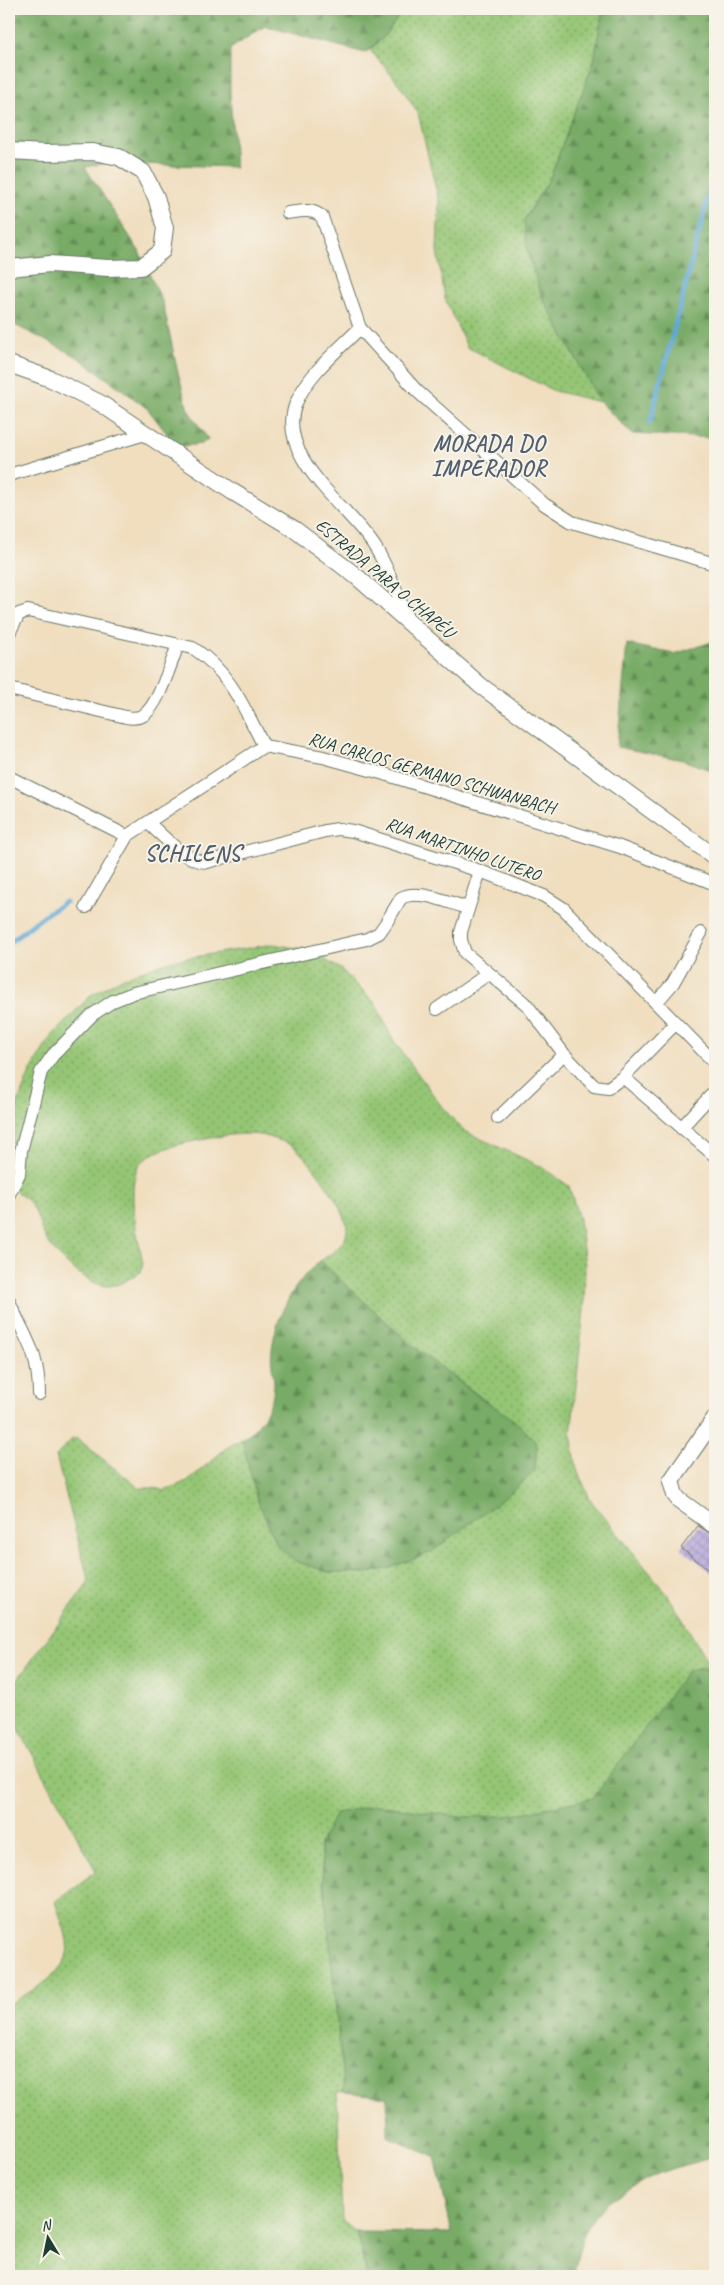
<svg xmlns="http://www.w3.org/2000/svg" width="724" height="2285" viewBox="0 0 724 2285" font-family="Caveat,sans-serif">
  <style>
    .grass { fill: url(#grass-dots); stroke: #5a8254 }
    .forest { fill: url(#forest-firs); stroke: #4c744d }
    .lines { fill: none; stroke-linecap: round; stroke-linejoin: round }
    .stream { stroke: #60a9d7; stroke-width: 5 }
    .building { fill: url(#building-cross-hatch) }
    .minor-casing { stroke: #687565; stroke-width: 14 }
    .tertiary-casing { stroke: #687565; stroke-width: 18 }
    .minor { stroke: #fff; stroke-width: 12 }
    .tertiary { stroke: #fff; stroke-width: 16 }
    .labels { text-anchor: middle; stroke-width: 4; stroke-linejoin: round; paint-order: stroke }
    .street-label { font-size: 18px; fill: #1f3d34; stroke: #f7f3e8 }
    .district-label { font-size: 22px; font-weight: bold; letter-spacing: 1px; fill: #525f6e; stroke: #f7f3e8 }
  </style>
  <defs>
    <pattern id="grass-dots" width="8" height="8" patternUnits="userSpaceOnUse" patternTransform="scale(1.25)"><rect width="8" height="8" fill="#95c675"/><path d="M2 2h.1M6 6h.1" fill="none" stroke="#79a261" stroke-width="1.8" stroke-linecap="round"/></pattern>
    <pattern id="forest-firs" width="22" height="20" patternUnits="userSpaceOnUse" patternTransform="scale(1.25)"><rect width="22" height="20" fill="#78ab66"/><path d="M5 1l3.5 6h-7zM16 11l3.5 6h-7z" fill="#628c55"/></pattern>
    <pattern id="building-cross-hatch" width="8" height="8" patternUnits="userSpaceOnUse" patternTransform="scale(1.25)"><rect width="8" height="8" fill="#b09fda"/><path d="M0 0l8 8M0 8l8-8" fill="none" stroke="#8f83b2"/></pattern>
  </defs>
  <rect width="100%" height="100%" fill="#f7f3e8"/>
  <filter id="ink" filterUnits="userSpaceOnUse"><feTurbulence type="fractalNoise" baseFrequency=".02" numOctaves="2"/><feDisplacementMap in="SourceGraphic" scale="10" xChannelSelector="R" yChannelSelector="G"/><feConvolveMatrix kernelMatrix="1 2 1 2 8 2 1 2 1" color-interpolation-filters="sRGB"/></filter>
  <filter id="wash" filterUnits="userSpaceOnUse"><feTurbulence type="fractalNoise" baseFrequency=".0096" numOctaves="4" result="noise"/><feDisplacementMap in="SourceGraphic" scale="20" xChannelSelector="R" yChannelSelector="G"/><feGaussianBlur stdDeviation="1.12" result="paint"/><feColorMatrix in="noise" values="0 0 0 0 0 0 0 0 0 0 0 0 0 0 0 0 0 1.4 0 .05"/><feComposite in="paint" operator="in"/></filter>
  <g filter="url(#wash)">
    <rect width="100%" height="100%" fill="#f0debf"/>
    <!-- grass -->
    <path class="grass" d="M404,9H603L594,61L550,178L524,220L542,297L600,402L554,391L467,347L445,299L437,250L439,202L418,113L399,84L370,50L382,39Z
      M273,944L309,950L342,970L375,1003L392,1038L442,1107L464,1131L540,1166L569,1186L579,1219L585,1265L584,1309L571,1434L577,1470L591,1501L668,1595L710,1666L688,1670L594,1798L508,1816L460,1817L377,1805L320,1843L344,2092H337L342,2220L356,2232L367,2276H9V2004C26,1994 63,1976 67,1955C70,1939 60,1917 55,1902L96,1871L9,1711V1691L89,1582L56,1456L72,1439H78L139,1488H156L164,1491L189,1480L225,1449L242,1439L257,1499L295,1561L328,1572L367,1573L390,1568L452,1536L505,1497L524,1429L416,1349L320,1261C332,1253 345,1246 347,1231C350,1213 308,1157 293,1146C288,1143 281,1141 275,1139C247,1128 214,1138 185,1143C169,1147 145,1153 137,1169C127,1192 138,1239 143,1263L141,1272C131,1277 122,1285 110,1286C90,1288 54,1255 45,1237C39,1227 39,1216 32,1206C27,1198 16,1192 9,1186V1125L30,1072L50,1038L91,995L122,978L169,961Z"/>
    <!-- forest -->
    <path class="forest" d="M9,9H404L382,39L365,53L265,26L230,49V92L235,167L107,163L85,167L139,251L163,303L177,369L188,410L208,439L201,444L177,447L147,408L76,356L9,322Z
      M603,9H715V438L632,434L600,402L542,297L527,251L524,220L550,178L594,61Z
      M715,641V772L683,760L617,747L627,644L674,654Z
      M320,1261L416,1349L485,1401L509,1416L524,1429L537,1444L535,1471L505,1497L430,1553L390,1568L367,1573L328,1572L295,1561L276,1544L257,1499L242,1439C261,1427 275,1404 274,1381C273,1371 270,1360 272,1350C276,1315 294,1282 320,1261Z
      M715,1665V2156C700,2162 686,2164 671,2169C658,2173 647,2179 636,2185C592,2208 581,2228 574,2276H367L356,2232L452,2233L435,2157L388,2137L387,2097L344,2092L320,1843L336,1813L377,1805L460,1817L508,1816L593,1798L688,1670Z"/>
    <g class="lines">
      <!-- stream -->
      <path class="stream" d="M650,423L715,171
        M9,943L46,914L65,902"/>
    </g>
    <g id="blocks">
      <!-- building -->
      <path class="building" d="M698,1526L715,1536V1575L681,1548Z"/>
    </g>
  </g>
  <g filter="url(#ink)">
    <use href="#blocks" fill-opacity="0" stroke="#687565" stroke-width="1"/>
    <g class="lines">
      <defs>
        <path id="minor" d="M288,213C301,211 312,208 322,217L360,328L417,391L544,504L572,522L715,564
          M360,328C338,350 308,374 296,403C274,457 350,507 375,547C389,569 398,596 408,620
          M9,475L145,434
          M9,633L19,614L28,611L193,648C230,672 244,708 264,746
          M9,689L126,717C131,718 137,718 142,716C158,708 171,662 178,645
          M9,777L127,836L264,746L323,757L381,773L620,847L715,884
          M148,823C165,837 185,862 207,862L325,831L338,829L353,831L480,871L544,896L563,908L715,1063
          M480,871L461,932V940L465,953L527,1005L564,1054L594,1086L608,1088L623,1077L676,1023
          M86,907L127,836
          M656,1003L673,983L701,933
          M437,1009L488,974
          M623,1077L715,1156
          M498,1118L564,1054
          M681,1128L715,1091
          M9,1194L19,1174L21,1151L41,1072L53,1055L92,1015L113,1001L133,993L367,939L379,933L386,923L401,898C418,888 449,903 468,908
          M9,1301C24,1337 39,1351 39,1394"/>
        <path id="tertiary" d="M9,151L45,153L93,152L119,157L143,172L156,197L165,228L162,251L141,267L108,268L50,264L9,268
          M9,364L51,379L100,403L233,492L294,529L356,576L481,686L715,857
          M715,1418L671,1481L675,1495L679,1500L715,1526"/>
      </defs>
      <!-- minor casing -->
      <use href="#minor" class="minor-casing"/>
      <!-- tertiary casing -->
      <use href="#tertiary" class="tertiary-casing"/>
      <!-- minor -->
      <use href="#minor" class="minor"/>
      <!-- tertiary -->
      <use href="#tertiary" class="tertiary"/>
    </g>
  </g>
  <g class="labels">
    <!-- street labels -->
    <g class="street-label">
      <text transform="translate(385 578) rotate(40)" y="6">ESTRADA PARA O CHAPÉU</text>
      <text transform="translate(432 773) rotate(16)" y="6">RUA CARLOS GERMANO SCHWANBACH</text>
      <text transform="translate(463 849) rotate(19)" y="6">RUA MARTINHO LUTERO</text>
    </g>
    <!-- district labels -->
    <g class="district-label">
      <text x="489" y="451">MORADA DO<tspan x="489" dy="25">IMPERADOR</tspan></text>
      <text x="193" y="861">SCHILENS</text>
    </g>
  </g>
  <!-- margin -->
  <rect width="724" height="2285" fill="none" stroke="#f7f3e8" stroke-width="30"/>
  <!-- north arrow -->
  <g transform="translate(48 2238) rotate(350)" stroke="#f7f3e8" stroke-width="4" paint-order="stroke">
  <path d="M0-4L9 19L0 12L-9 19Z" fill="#1f3d34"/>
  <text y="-8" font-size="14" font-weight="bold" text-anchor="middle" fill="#1f3d34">N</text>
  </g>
</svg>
